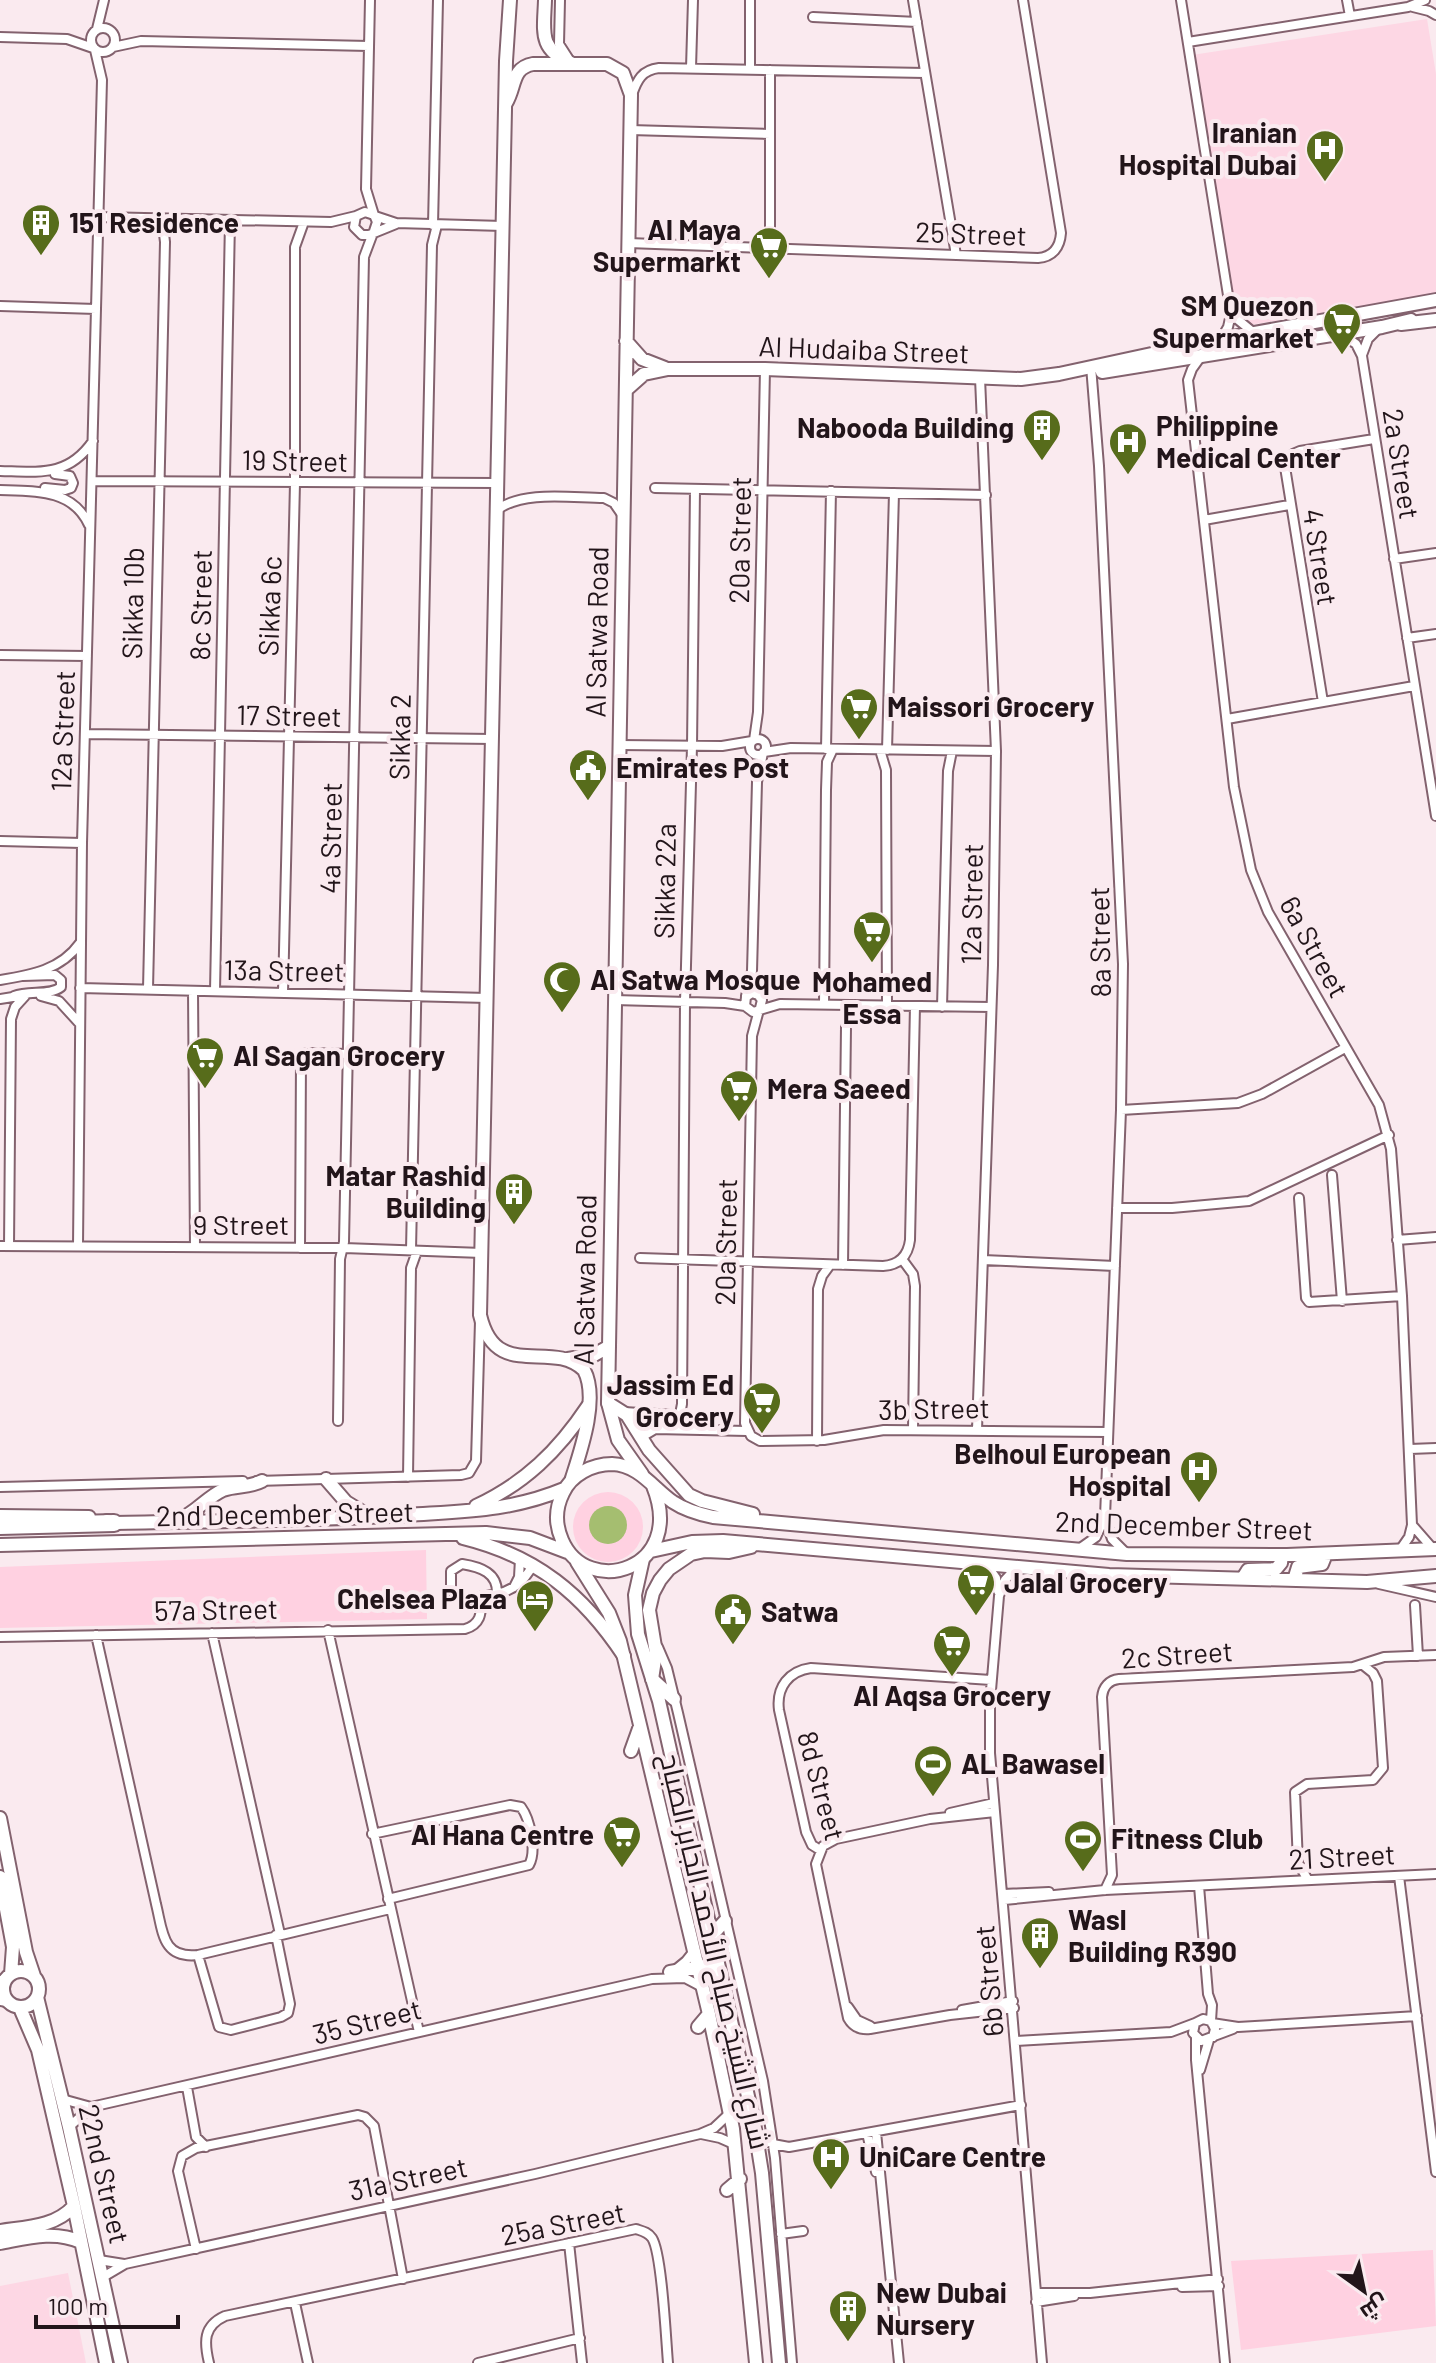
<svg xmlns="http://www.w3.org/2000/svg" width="1436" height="2363" viewBox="0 0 1436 2363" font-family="Barlow,Cairo,sans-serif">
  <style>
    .built { fill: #fdd7e4 }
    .green { fill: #ffd1e1 }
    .water { fill: #a5be70 }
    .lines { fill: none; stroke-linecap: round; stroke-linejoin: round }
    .street-casing { stroke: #83626e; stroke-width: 12 }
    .secondary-casing { stroke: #83626e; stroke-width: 16 }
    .primary-casing { stroke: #83626e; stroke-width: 16 }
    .highway-casing { stroke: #83626e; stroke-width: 20 }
    .street { stroke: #fff; stroke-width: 8 }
    .secondary { stroke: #fff; stroke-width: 12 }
    .primary { stroke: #fff; stroke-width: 12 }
    .highway { stroke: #fff; stroke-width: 16 }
    .labels { text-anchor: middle; stroke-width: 8; stroke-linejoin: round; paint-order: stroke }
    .poi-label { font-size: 28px; font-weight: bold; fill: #22151a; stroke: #faeaef; text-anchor: start }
    .street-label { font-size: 28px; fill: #22151a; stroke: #faeaef }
  </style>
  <rect width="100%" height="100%" fill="#faeaef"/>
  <!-- built -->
  <path class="built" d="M1427,19L1436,74V293L1239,327L1192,55Z
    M68,2273L86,2363H0V2286Z"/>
  <!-- green -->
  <path class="green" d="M573 1527a35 35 0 1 1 70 0a35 35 0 1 1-70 0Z
    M426,1550L427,1619L0,1628V1567Z
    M1433,2250L1436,2326L1241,2350L1231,2261Z"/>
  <!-- water -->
  <path class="water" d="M589 1525a19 19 0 1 1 38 0a19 19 0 1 1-38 0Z"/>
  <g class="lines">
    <defs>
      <path id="street" d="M370,0L366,189L374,215
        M560,0L559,44L568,58
        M913,0L956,255
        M1181,0L1231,314L1228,327L1221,339
        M1347,0L1350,16
        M1413,7L1429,11L1436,15
        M813,17L917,22
        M91 40a12 12 0 1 1 24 0a12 12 0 1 1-24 0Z
        M97,29L104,0
        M0,37L67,39L93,48
        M1188,42L1408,7L1425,0
        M113,47L141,41L369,46
        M691,68L693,0
        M750,69V0
        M632,95C637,80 642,70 659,68L925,73
        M630,130L770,134
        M375,216L396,223L503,226
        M100,217L331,222L356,216
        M433,225L438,0
        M374,231L377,222L374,215L365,212L356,216L354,227L362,235H369L396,224
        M628,243L1038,258C1053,257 1060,247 1061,233L1023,0
        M770,248V70
        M0,306L96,309
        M1231,314L1254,333
        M1343,335L1356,344L1362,356L1436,816
        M1202,355L1192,369L1188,380L1234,787L1251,870L1268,912L1379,1105L1391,1149L1402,1296L1412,1525L1409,1537L1400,1550
        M1362,355L1368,339L1377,330
        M0,471C40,472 68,477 93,441
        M93,481L497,483
        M45,488L65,490L71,488L73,483L70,476L55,474
        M655,488L986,495
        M0,490C34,491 73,489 89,525
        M497,510C523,490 572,498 604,498L614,503L623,516
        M1204,520L1289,505
        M1394,559L1436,553
        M1407,638L1436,634
        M0,655L87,656
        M1323,702L1285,467L1293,454L1300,451L1374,439
        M1227,719L1414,686
        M85,734L493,739
        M750 747a8 8 0 1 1 16 0a8 8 0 1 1-16 0Z
        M754,740L758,712L765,369
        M619,745L722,746L752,741
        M826,749L831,491
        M880,750L886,770L887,1006
        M887,750L894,493
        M764,752L791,748L996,751
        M0,841L82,843
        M0,980C31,975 61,970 80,943
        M80,988L488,998
        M148,989L165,242L162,218
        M193,991L195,1247
        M215,991L230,221
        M283,993L295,483V247L304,222
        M14,996C29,990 50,996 61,987V980L55,975L23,976
        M41,996L59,1001L80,1024
        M746,996L752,971L757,782L763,753
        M0,999L19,996
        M614,1000L725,1003L745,1006
        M824,1004L826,790L827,762L833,749
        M942,1007L948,771L952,751
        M760,1008L762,1000L758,995L752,993L746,997L745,1006L753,1012L780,1004L991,1007
        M759,1010L752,1036L745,1423L751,1436L760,1441L824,1440L884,1430L1108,1432
        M1121,1110L1238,1103L1262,1094L1345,1048
        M1332,1175L1342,1301
        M1299,1198L1306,1298L1309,1302L1402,1296
        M1117,1208H1172L1249,1201L1389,1135
        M1397,1240L1436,1237
        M0,1246L344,1248L482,1253
        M9,1246L11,1019L15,1007L25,996
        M78,1246L82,843L102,80L95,50
        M300,1248L301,1058L306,1053L348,1054
        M411,1250L432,245L437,225
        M640,1258L883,1266C899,1265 908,1256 910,1240L915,1006
        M902,1259L913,1274L915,1286L913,1429
        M983,1260L1115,1266
        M843,1265L846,1027L855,1005
        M624,1412L673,1415L679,1420
        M679,1419L682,1404L685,1002L692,746L695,489
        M338,1421L340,1259L344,1242L364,257L373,233
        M977,1430L993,965L996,751L980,378
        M640,1438L655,1429L747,1431
        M817,1441L818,1289L822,1276L830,1265
        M1410,1449L1436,1448
        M408,1477L411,1268L417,1251
        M257,1481L461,1475L469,1473L476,1461L480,1321
        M0,1487L243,1481
        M1106,1522L1112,1539L1126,1553
        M1413,1526L1433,1549
        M1079,1549L1096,1537L1105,1517L1121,1110L1123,964L1099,466L1091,366
        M986,1564L996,1578L998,1591
        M1017,1567L1005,1580L999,1596L990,1702V1753L1042,2363
        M1379,1584L1436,1597
        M514,1587L519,1577L520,1559
        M497,1594C498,1573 481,1567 462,1564L451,1571V1590C463,1604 480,1597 497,1594C514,1590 524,1581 533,1565
        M1415,1605L1418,1656
        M328,1630L419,2032
        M212,1633L280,1934
        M96,1635L156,1904C163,1932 162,1959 198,1955L390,1909
        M0,1637L465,1629C482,1624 481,1612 482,1596
        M658,1647L667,1668L678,1713L763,2081L775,2158L792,2363
        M995,1812L930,1819L836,1839L823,1846L816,1864L848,2018C853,2027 860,2030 870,2029L950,2015L1014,2008
        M950,1813L994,1803
        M372,1834L510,1805L521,1807C530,1819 537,1851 529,1865L388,1899
        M820,1850L812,1845L806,1832L779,1710C776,1687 789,1671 811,1668L991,1680
        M1399,1876L1436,2172
        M1308,1880L1298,1863L1295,1792L1307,1784L1373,1780L1383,1768L1377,1681L1373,1673L1363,1665
        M1199,1886L1208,1994L1212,2005L1211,2021
        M1105,1890L1112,1875L1102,1697C1103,1687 1109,1680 1119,1679L1353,1667L1384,1657L1436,1655
        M1004,1894L1049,1892
        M1004,1900L1105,1890L1436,1874
        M198,1955L219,2027L231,2030L281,2017L288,2013L290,2004L276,1935
        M675,1970L686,1961L694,1951
        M0,1981L8,1976
        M0,2001L7,2002
        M848,2007L857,2020L870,2026
        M962,2010L1013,2001
        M1212,2023L1238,2027L1417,2016
        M1213,2037L1215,2029L1211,2021L1203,2019L1195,2023L1193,2033L1201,2041L1233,2029
        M1196,2038V2060L1225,2363
        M1016,2041L1171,2032L1195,2023
        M1200,2070L1209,2040
        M187,2087L196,2137L206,2147
        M62,2099L91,2107L652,1979L685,1978L702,1987
        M69,2127L91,2107
        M876,2132L899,2363
        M867,2133L876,2172
        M701,2134L720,2138L736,2145
        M756,2136L773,2144L789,2147L1021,2105
        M781,2234L803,2231
        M569,2243L582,2363
        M196,2249L178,2171L182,2156L196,2148L358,2115L365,2117L374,2126L403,2279
        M99,2260L124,2264
        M103,2277L125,2264L535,2174L700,2134L714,2128L730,2113
        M1182,2287L1219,2286
        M1036,2293H1090L1218,2279
        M1036,2302L1074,2296
        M295,2303L308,2363
        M209,2363C204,2342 203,2326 225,2316L636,2229C642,2231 648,2232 652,2238C662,2253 666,2340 668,2363
        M478,2363L580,2338"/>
      <path id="secondary" d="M510,0L506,61L480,1315C496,1383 551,1338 584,1370C599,1398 581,1450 572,1478
        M545,0C544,32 538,49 571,63
        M506,103C516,87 511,68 533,64H607L623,73L631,95L608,1403L618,1440L642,1474
        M626,341L642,359L665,368
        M1102,372L1382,327L1411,320
        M626,390L644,374L668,369H765L1021,379L1059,374L1221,339L1436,300
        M568,1359L594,1355L608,1347
        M643,1559L635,1595L638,1634L659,1701L754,2123L762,2173L779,2363
        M577,1562L609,1613L620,1641L709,2014L733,2129L756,2363
        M652,1679L674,1699
        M631,1751L640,1726
        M0,1818L26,1952L34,1976
        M0,1877L13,1947L11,1974
        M713,1934L725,1921
        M3 1989a18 18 0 1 1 36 0a18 18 0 1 1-36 0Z
        M670,1972L705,1966L712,1972L717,1989
        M37,1997L69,2127L121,2363
        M20,2008L38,2050L74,2206L106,2363
        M698,2027L709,2014
        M727,2190L740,2179
        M0,2231C27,2227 55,2227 74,2206
        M0,2243C27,2238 54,2230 81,2242"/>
      <path id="primary" d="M1401,324L1436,320
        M608,1403L627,1415L649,1450L689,1495L702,1501L753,1514
        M326,1479L346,1502L369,1516
        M653,1486C687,1570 587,1599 562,1540C555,1524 555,1509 563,1493C571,1475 592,1464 612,1464C639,1465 653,1488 673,1502C685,1510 699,1514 713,1517L1127,1554L1287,1555L1436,1549
        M476,1506C525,1483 558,1451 588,1406
        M0,1516L89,1517
        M180,1519C197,1512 207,1497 223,1490C236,1485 249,1488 262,1481
        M107,1521L114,1523C212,1521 310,1521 408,1515C465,1511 511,1511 564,1489
        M463,1538C536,1556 583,1594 624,1656
        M0,1545L486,1533L530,1538L567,1552
        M651,1551L692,1542L723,1541L1109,1575L1367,1582L1436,1576
        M1243,1578L1248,1570L1276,1569L1281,1563L1282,1555
        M1294,1580L1298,1567L1322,1564L1326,1554
        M652,1679L656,1653L649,1610L653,1593L660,1580L669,1569L691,1554L705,1551L729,1552L751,1547"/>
      <path id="highway" d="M0,1526L114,1523"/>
    </defs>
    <!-- street casing -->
    <use href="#street" class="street-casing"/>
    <!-- secondary casing -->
    <use href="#secondary" class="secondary-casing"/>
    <!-- primary casing -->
    <use href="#primary" class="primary-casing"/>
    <!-- highway casing -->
    <use href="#highway" class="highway-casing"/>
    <!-- street -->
    <use href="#street" class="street"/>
    <!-- secondary -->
    <use href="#secondary" class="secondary"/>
    <!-- primary -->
    <use href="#primary" class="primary"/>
    <!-- highway -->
    <use href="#highway" class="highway"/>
  </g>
  <!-- icons -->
  <defs>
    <symbol id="hospital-pin" viewBox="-11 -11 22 30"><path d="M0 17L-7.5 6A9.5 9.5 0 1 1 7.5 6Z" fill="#576c1b" stroke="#faeaef"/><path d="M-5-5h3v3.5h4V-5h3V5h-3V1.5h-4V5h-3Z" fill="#fff"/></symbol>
    <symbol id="building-pin" viewBox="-11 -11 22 30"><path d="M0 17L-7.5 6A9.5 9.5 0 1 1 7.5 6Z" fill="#576c1b" stroke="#faeaef"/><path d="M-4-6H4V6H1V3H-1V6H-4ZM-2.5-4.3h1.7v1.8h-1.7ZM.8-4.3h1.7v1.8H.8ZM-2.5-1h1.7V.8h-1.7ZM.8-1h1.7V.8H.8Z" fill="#fff"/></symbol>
    <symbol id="supermarket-pin" viewBox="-11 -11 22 30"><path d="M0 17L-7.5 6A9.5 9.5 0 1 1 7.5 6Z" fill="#576c1b" stroke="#faeaef"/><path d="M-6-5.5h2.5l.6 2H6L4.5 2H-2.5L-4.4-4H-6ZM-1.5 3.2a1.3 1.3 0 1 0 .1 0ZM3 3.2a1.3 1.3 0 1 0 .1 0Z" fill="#fff"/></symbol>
    <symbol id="civic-pin" viewBox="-11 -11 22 30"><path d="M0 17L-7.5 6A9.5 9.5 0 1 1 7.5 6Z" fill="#576c1b" stroke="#faeaef"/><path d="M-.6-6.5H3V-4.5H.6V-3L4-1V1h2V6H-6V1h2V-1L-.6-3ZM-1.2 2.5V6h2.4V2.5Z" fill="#fff"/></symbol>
    <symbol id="mosque-pin" viewBox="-11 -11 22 30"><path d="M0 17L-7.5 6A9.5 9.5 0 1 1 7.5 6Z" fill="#576c1b" stroke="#faeaef"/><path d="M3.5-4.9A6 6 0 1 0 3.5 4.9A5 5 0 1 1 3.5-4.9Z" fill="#fff"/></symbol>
    <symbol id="hotel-pin" viewBox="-11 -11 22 30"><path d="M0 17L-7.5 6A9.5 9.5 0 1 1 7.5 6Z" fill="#576c1b" stroke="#faeaef"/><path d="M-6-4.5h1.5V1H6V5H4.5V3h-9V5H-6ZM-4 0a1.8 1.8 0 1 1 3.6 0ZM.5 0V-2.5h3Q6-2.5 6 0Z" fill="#fff"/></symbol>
    <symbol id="stadium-pin" viewBox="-11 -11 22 30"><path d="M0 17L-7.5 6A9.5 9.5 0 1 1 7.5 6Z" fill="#576c1b" stroke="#faeaef"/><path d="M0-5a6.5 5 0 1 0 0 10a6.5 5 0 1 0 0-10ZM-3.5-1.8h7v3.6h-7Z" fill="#fff"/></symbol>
  </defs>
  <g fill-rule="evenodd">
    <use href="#hospital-pin" x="1303" y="127" width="44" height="60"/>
    <use href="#building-pin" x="19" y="201" width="44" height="60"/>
    <use href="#supermarket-pin" x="747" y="224" width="44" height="60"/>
    <use href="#supermarket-pin" x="1320" y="300" width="44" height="60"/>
    <use href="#building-pin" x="1020" y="406" width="44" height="60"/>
    <use href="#hospital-pin" x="1106" y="420" width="44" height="60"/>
    <use href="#supermarket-pin" x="837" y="685" width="44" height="60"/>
    <use href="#civic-pin" x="566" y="746" width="44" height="60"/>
    <use href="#supermarket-pin" x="850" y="908" width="44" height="60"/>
    <use href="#mosque-pin" x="540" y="958" width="44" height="60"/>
    <use href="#supermarket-pin" x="183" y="1034" width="44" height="60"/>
    <use href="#supermarket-pin" x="717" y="1067" width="44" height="60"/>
    <use href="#building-pin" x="492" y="1170" width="44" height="60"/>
    <use href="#supermarket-pin" x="740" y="1379" width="44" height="60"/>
    <use href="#hospital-pin" x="1177" y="1448" width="44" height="60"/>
    <use href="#supermarket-pin" x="954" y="1561" width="44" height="60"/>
    <use href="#hotel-pin" x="513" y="1577" width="44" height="60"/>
    <use href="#civic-pin" x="711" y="1590" width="44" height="60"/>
    <use href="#supermarket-pin" x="930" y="1622" width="44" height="60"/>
    <use href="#stadium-pin" x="911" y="1742" width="44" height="60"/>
    <use href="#supermarket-pin" x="600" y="1813" width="44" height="60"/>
    <use href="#stadium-pin" x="1061" y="1817" width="44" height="60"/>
    <use href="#building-pin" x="1018" y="1914" width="44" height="60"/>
    <use href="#hospital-pin" x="809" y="2135" width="44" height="60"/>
    <use href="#building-pin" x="826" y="2287" width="44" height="60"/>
  </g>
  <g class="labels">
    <!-- poi labels -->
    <g class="poi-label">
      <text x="1297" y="143" text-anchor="end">Iranian<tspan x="1297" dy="32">Hospital Dubai</tspan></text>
      <text x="69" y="233">151 Residence</text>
      <text x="741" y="240" text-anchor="end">Al Maya<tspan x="741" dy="32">Supermarkt</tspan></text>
      <text x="1314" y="316" text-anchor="end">SM Quezon<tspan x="1314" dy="32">Supermarket</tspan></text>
      <text x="1156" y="436">Philippine<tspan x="1156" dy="32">Medical Center</tspan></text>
      <text x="1014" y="438" text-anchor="end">Nabooda Building</text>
      <text x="887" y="717">Maissori Grocery</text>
      <text x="616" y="778">Emirates Post</text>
      <text x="590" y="990">Al Satwa Mosque</text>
      <text x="872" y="992" text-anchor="middle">Mohamed<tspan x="872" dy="32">Essa</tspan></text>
      <text x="233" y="1066">Al Sagan Grocery</text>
      <text x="767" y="1099">Mera Saeed</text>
      <text x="486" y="1186" text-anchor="end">Matar Rashid<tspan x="486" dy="32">Building</tspan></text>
      <text x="734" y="1395" text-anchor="end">Jassim Ed<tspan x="734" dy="32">Grocery</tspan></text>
      <text x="1171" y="1464" text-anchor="end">Belhoul European<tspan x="1171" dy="32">Hospital</tspan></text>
      <text x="1004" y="1593">Jalal Grocery</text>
      <text x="507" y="1609" text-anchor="end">Chelsea Plaza</text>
      <text x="761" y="1622">Satwa</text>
      <text x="952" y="1706" text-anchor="middle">Al Aqsa Grocery</text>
      <text x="961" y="1774">AL Bawasel</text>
      <text x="594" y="1845" text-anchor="end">Al Hana Centre</text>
      <text x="1111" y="1849">Fitness Club</text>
      <text x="1068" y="1930">Wasl<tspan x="1068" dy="32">Building R390</tspan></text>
      <text x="859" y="2167">UniCare Centre</text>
      <text x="876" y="2303">New Dubai<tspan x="876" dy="32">Nursery</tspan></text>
    </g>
    <!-- street labels -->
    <g class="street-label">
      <text transform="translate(971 234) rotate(2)" y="10">25 Street</text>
      <text transform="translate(864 350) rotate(2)" y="10">Al Hudaiba Street</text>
      <text transform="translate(295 461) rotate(1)" y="10">19 Street</text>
      <text transform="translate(1401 464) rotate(81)" y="10">2a Street</text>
      <text transform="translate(740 540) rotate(-89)" y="10">20a Street</text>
      <text transform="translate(1320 557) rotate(81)" y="10">4 Street</text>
      <text transform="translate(133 603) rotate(-89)" y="10">Sikka 10b</text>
      <text transform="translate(201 605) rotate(-89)" y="10">8c Street</text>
      <text transform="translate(270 606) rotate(-88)" y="10">Sikka 6c</text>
      <text transform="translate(597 632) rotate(-89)" y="10">Al Satwa Road</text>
      <text transform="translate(289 716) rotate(1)" y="10">17 Street</text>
      <text transform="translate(63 731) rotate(-88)" y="10">12a Street</text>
      <text transform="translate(400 737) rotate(-89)" y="10">Sikka 2</text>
      <text transform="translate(331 838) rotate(-89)" y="10">4a Street</text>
      <text transform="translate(665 881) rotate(-89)" y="10">Sikka 22a</text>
      <text transform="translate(972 904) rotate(-89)" y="10">12a Street</text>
      <text transform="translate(1100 942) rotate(-91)" y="10">8a Street</text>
      <text transform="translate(1314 947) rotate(61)" y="10">6a Street</text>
      <text transform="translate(284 971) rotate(1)" y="10">13a Street</text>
      <text x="241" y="1235">9 Street</text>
      <text transform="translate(726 1242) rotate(-89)" y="10">20a Street</text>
      <text transform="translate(585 1280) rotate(-89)" y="10">Al Satwa Road</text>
      <text transform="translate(934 1409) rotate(-1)" y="10">3b Street</text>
      <text transform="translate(285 1514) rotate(-1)" y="10">2nd December Street</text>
      <text transform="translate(1184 1526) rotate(2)" y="10">2nd December Street</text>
      <text transform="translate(216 1610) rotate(-1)" y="10">57a Street</text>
      <text transform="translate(1177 1655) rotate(-4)" y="10">2c Street</text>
      <text transform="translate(821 1786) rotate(75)" y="10">8d Street</text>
      <text transform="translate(1342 1857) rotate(-3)" y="10">21 Street</text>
      <text transform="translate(715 1951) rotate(77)" y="10">شارع الشيخ صباح الأحمد الجابر الصباح</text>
      <text transform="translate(989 1981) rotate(-95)" y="10">6b Street</text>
      <text transform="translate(367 2022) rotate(-14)" y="10">35 Street</text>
      <text transform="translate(104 2174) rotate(77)" y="10">22nd Street</text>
      <text transform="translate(408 2179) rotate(-12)" y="10">31a Street</text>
      <text transform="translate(563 2224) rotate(-11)" y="10">25a Street</text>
    </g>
  </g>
  <!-- north arrow -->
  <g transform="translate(1364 2291) rotate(147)" stroke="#faeaef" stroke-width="6" paint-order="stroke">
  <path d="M0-6L14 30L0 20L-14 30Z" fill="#22151a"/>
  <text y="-12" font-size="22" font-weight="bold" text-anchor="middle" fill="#22151a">ش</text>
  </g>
  <!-- scale -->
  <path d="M36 2315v12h142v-12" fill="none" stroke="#22151a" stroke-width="4"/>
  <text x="48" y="2315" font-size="24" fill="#22151a" stroke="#faeaef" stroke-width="6" paint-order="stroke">100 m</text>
</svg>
